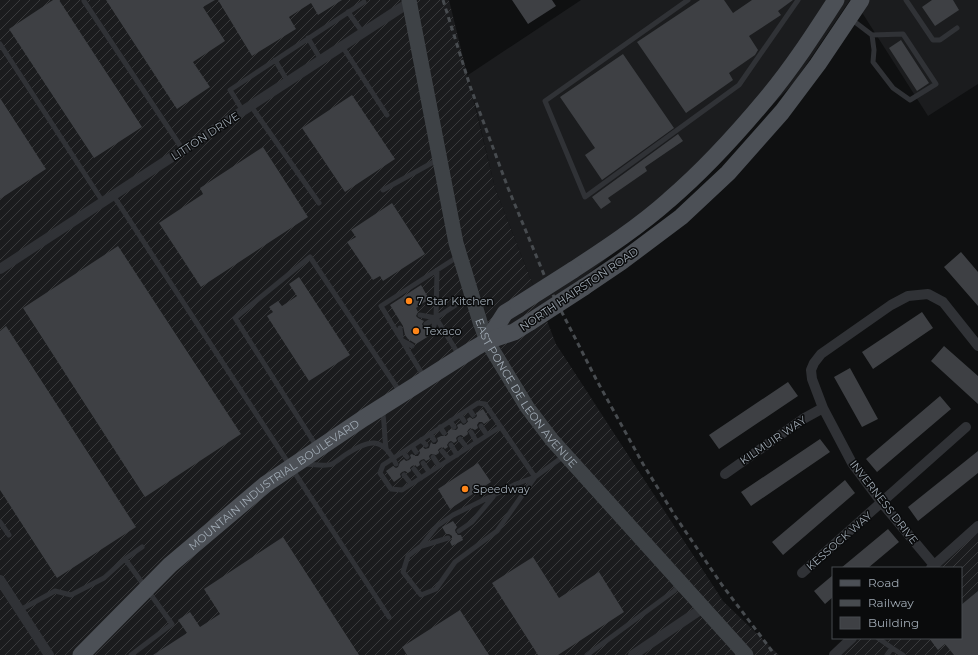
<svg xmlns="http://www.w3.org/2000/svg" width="978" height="655" viewBox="0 0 978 655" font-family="Montserrat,sans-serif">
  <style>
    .built { fill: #1b1c1e }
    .industrial { fill: url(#industrial-furrows) }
    .building { fill: #3e4044 }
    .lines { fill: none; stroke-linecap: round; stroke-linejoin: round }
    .service { stroke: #303236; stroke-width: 5 }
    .minor { stroke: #303236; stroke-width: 10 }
    .secondary { stroke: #3e4246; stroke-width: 15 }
    .primary { stroke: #4c5056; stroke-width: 17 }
    .rail { stroke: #474b4f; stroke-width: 3; stroke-dasharray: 5 4; stroke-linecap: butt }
    .primary-bridge { stroke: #4c5056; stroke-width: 17 }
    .poi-dot { fill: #ff8619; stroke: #0a0b0c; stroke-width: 1.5 }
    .labels { text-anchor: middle; stroke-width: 3; stroke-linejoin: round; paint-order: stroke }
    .street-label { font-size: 11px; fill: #9fa9b3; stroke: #0a0b0c }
    .poi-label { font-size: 11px; fill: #9fa9b3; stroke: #0a0b0c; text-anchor: start }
  </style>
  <defs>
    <pattern id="industrial-furrows" width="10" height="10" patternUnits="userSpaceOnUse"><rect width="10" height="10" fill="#1b1c1e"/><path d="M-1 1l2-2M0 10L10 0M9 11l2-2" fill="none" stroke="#393a3c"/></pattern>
  </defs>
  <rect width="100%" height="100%" fill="#0f1011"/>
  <!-- built -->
  <path class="built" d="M581,0H850L794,83L681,197L543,311L495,188L468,75Z
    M854,0H978V84L928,116Z"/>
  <!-- industrial -->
  <path class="industrial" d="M0,0H449L495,188L556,344L723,601L779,655H0Z
    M978,531V655H840L859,638H961V568H937Z"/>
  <!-- building -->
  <path class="building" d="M53,0H59L142,127L94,158L9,29Z
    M106,0H215L203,7L225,41L193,62L210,87L177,109Z
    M218,0H342L318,15L311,3L289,17L296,29L252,56Z
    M512,0H552L556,6L528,24Z
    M700,0H724L733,13L752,0H793L778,11L781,15L749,36L758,50L755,55L729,73L733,80L686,113L637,42Z
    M932,0H953L959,10L935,26L922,7Z
    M901,40L929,83L917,91L889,48Z
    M623,54L674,128L602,180L585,155L595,148L560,97Z
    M352,95L395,159L345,192L302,128Z
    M0,98L46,169L0,199Z
    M678,134L683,141L645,167L647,171L608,198L611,202L601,209L592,197Z
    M263,147L308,217L201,287L159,223L203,194L200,188Z
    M392,203L425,254L383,281L380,276L373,280L347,242L356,237L351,230Z
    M118,246L241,434L145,497L23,308Z
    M961,252L978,272V306L944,267Z
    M299,277L350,355L309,381L267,316L273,312L269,307L278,301L282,306L297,296L289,284Z
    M421,285L429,299L416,308L418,312L416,316L418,318L424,321L422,324L423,326L426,328L428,327L429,329V336L416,344L408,339L405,335L403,326L390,305Z
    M922,312L933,328L873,369L862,352Z
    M6,326L136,527L57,578L0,490V331Z
    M944,346L978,376V404L931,361Z
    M850,368L878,419L862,427L834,377Z
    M788,382L798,396L719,449L709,435Z
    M940,396L951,409L877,472L866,459Z
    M483,409L490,420L484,424L482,422H479L477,425L478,428L475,430L471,428L469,429L467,432L468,434L464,437L461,435L458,436L456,438L457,441L454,443L451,441L449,442L447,445L448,447L445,449L443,447L440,448L438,450L439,453L436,455L431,454L429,456L430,459L426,461L424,459L421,460L419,462L420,465L417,467L415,465L412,466L410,468L411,471L408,473L405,471L402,472L400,474L401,477L394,482L386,471L393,466L396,468L398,467L400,462L404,459L406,461L409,460L411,458L410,455L412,454L415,456H418L420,453L419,450L423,447L425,449L429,448L431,442L433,444H436L438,441L437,438L441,436H446L448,434V431L451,429L456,430L458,428L457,425L461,423L463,425L466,424L468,422L467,419L470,417L472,419L475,418L477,416L476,413Z
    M820,439L830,452L751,506L741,492Z
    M978,451V473L918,521L908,507Z
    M478,463L491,482L450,509L438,489Z
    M845,480L855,493L783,555L772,542Z
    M453,521L457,527L455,530L456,533L458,535H461L463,540L452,546L450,542L452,539V536L449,534H446L442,527Z
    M888,529L899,542L868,568H841Z
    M283,537L359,655H153L187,633L178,620L190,612L200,627L220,614L204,589Z
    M533,557L559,598L599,572L624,612L558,655H538L492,583Z
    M833,575V597L825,604L814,591Z
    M978,591V655H954L945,644L938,650L929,638H961V605Z
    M460,610L489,655H407L402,647Z"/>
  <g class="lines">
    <!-- service -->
    <path class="service" d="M688,0L545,101L585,197L739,85L798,0
      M906,0L933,40H940L957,28
      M84,1L183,150
      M348,12L363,33
      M851,19L872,35L874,50L873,62L893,88L910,100L936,84L903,34L872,35
      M308,38L321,60
      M0,44L103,202
      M342,46L387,115
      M275,60L288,82
      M251,106L319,203
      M243,111L230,90L364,2
      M383,190L439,159
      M113,195L389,617
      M420,315L436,318
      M426,324L436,318
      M400,328L401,337
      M432,334L436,318L437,270
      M403,341L412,346
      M459,355L436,318L471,295
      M424,377L381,306L459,256
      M469,409L473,415
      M382,410C385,422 384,435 386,448
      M460,415L464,421
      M450,421L454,427
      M481,426L487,435
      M440,427L444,433
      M500,427L402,490L391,489L380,473L383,465L478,403L485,404L535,477L564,456
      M471,432L476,441
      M430,434L434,440
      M460,439L467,448
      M421,440L426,445
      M451,445L457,455
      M412,446L416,452
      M317,447L235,318L310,257L400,392
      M442,451L449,459
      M403,452L407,457
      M433,457L439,466
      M423,463L429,472
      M304,464C311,464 326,467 332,464C336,462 341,458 345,455C368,440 382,435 396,464
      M414,469L421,478
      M404,475L411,484
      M535,477L497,531L455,562L436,589L421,595L403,572L408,556L421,546L437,526L453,515L516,484Z
      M0,522L9,535
      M459,531L472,522L493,497
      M422,546L448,538
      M125,559L172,624L131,655
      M20,610L55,591L71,595L104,578L125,559L142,547
      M878,638L892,648L887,655
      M892,648L903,655
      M587,655L674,591L680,584"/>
    <!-- minor -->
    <path class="minor" d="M0,269L410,2
      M725,474L803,419L823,408
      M934,565L882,503L852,463L823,408L812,379L811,370L814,363L821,354L891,305L908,296L928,294L943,302L978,346
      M931,568L978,526
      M802,573L966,427
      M0,580L49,655
      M633,655L703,608
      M834,655L852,638"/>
    <!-- secondary -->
    <path class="secondary" id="s1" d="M409,0L456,243L480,322L487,341L527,407L552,440L746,655"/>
    <!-- primary -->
    <g class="primary">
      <path d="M573,270C605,249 640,226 669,200C704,170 736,135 766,99C792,68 814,34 836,0"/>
      <path d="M584,287L621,262L681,217L728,173L782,112L818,64L861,0"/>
      <path d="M487,341L505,313L518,305"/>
      <path id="s2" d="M81,655L170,565L266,484L364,418L475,348L487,341L514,332L530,322"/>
    </g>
    <!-- rail -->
    <path class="rail" d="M443,0L470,86L508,188L550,289L596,379L643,464L675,516L722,585L775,655"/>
    <!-- primary-bridge -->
    <path class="primary-bridge" d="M518,305L573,270
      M530,322L584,287"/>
  </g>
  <!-- markers -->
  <g class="poi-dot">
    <circle cx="409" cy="301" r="4"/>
    <circle cx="416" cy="331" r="4"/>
    <circle cx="465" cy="489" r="4"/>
  </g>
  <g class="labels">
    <!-- street labels -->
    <g class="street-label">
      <text transform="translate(205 136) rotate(-33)" y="4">LITTON DRIVE</text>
      <text transform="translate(579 289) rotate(-34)" y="4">NORTH HAIRSTON ROAD</text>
      <text dy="4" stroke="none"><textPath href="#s1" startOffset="415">EAST PONCE DE LEON AVENUE</textPath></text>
      <text transform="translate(773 440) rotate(-34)" y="4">KILMUIR WAY</text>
      <text dy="4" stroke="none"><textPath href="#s2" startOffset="258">MOUNTAIN INDUSTRIAL BOULEVARD</textPath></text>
      <text transform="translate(884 502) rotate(52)" y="4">INVERNESS DRIVE</text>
      <text transform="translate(839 541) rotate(-41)" y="4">KESSOCK WAY</text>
    </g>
    <!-- poi labels -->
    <g class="poi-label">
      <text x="417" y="305">7 Star Kitchen</text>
      <text x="424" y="335">Texaco</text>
      <text x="473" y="493">Speedway</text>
    </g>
  </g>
  <!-- legend -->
  <rect x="832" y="567" width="130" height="72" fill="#0a0b0c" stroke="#464a4f"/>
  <rect x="840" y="580" width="20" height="6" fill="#4c5056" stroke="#464a4f"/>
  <text x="868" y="587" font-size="12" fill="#9fa9b3">Road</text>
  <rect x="840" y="600" width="20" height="6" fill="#474b4f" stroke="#464a4f"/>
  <text x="868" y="607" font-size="12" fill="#9fa9b3">Railway</text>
  <rect x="840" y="617" width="20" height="12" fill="#3e4044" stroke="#464a4f"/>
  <text x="868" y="627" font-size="12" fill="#9fa9b3">Building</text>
</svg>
